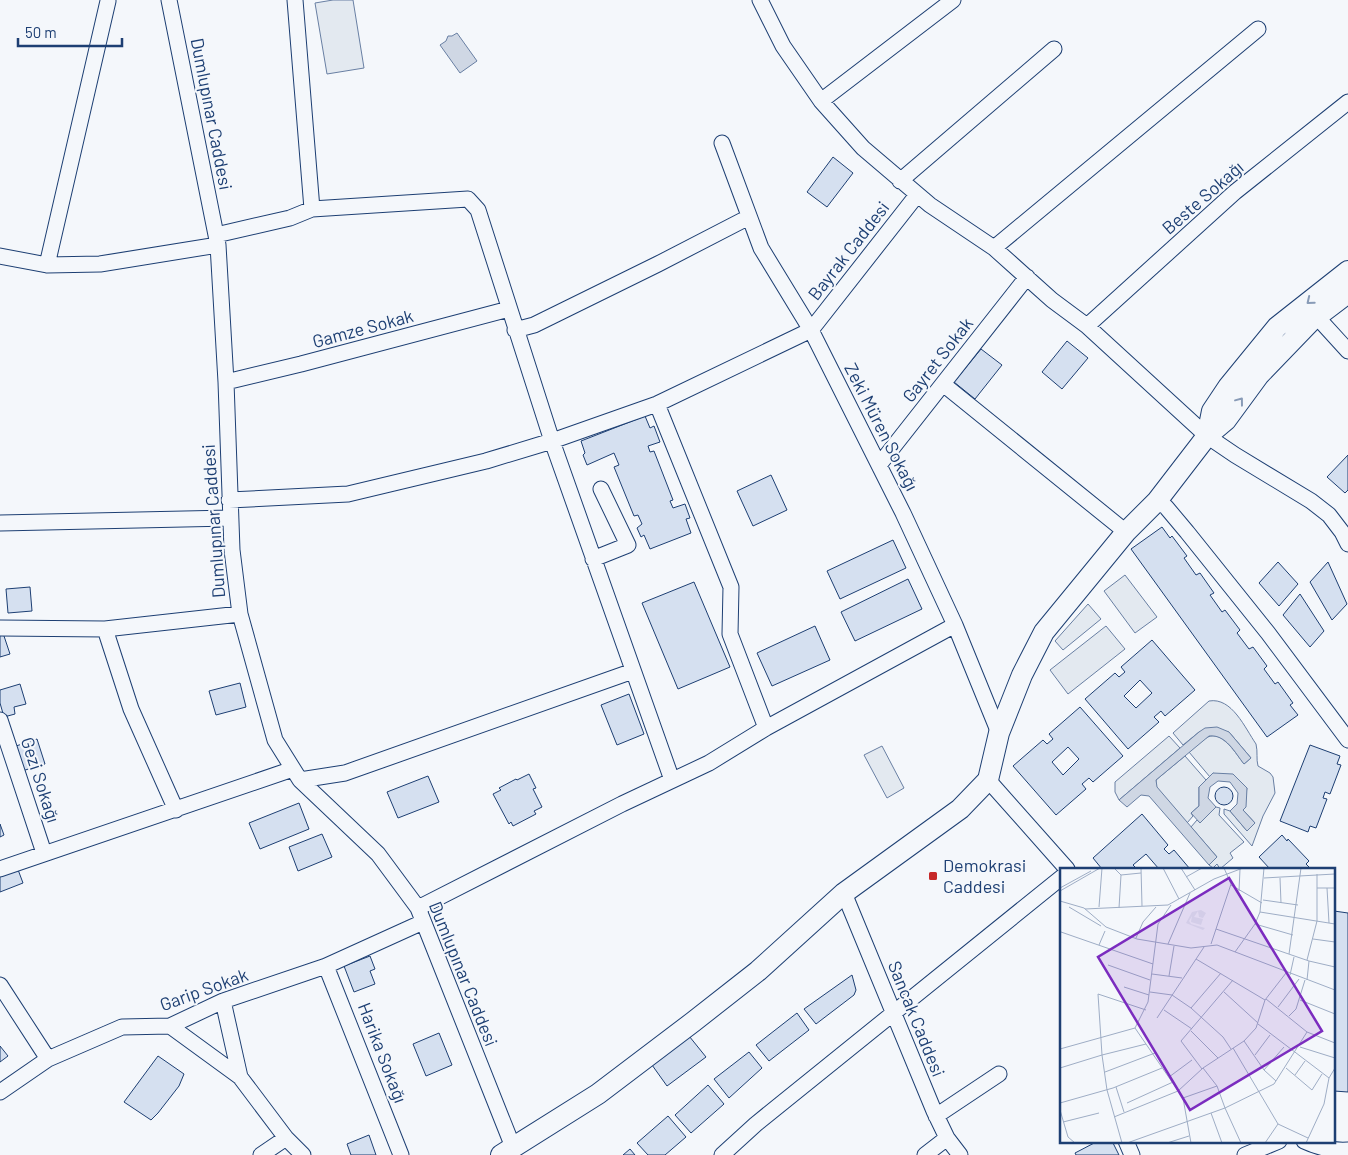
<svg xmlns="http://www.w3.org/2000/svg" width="1348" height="1155" viewBox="0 0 1348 1155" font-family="Barlow,sans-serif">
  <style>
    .green { fill: #e3e9f0; stroke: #687fa3 }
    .water { fill: #cfd7e4; stroke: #687fa3 }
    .building { fill: #d5e0f0; stroke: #1d3f73; fill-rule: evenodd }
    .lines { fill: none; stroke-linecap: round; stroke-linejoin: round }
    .minor-casing { stroke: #1d3f73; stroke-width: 17 }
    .major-casing { stroke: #1d3f73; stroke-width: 22 }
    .minor { stroke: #f4f7fb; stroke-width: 15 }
    .major { stroke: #f4f7fb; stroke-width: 20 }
    .oneway { stroke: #889bb7 }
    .poi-dot { fill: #c62828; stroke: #f4f7fb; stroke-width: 2 }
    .labels { text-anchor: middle; stroke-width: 4; stroke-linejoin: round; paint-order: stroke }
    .street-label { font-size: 18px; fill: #1d3f73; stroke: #f4f7fb }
    .poi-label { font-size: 18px; fill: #1d3f73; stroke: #f4f7fb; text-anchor: start }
    .inset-road { fill: none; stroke: #9eadc5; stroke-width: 1 }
    .view { fill: #7b2cbf; fill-opacity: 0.15; stroke: #7b2cbf; stroke-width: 2.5 }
    .inset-edge { fill: none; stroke: #1d3f73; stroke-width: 2.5 }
  </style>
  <rect width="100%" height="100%" fill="#f4f7fb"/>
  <!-- green -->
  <path class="green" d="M333,0H353L364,68L327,74L315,3Z
    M1125,575L1157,617L1135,633L1104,591Z
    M1088,604L1101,619L1063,650L1055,641Z
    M1106,626L1125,649L1068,694L1050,670Z
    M1209,701C1232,697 1245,728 1256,744C1258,752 1256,759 1258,766L1270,773L1273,777L1275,793L1263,816L1252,846L1224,814V809L1230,811L1247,831L1255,823L1243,810L1247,788L1213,773L1210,777L1189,752C1195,747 1202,740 1208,737C1222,730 1237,755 1244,764L1251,758L1229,732H1199L1183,745L1173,733Z
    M1169,736L1180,748L1119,800L1115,792V782Z
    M882,746L904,788L887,798L864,755Z
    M1185,756L1206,780L1199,787V806L1191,813L1193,816L1187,823L1156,787V780Z
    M1216,807L1220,808L1219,815L1244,842L1230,853L1233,858L1220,869L1217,864L1213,868L1209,865L1217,857L1191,827L1197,820L1200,823Z"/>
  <!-- water -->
  <path class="water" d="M457,33L477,61L460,73L440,45L446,41L448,36H452Z
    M1217,727L1229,732L1251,758L1244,764C1235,753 1226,734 1209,736L1156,780L1157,787L1217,857L1209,865L1149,796L1141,795L1127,807L1119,800L1199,732L1205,728Z
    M1213,773L1233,774L1247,788L1246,807L1243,810L1255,823L1247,831L1230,811L1237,804L1238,793L1230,782L1218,781L1210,787L1208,798L1216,807L1200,823L1191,813L1199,806V787Z"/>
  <!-- building -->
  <path class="building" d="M833,157L853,173L827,207L807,192Z
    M1067,341L1088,358L1062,389L1042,372Z
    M981,349L1002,365L975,399L954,382Z
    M645,416L650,428L654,426L660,442L648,446L650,452L654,451L673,500L670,501L673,508L685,504L690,518L686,519L691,533L650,549L644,535L641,537L637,528L642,524L638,515L634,516L614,467L619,465L614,453L587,465L583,455L585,453L581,441Z
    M1348,455V490L1345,493L1327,477Z
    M771,475L787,510L753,526L737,491Z
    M1162,527L1170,538L1172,536L1187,556L1184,558L1196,575L1200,573L1214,593L1210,595L1222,612L1225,610L1240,630L1237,633L1249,649L1253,647L1267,666L1264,669L1275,684L1278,682L1293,703L1290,705L1298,715L1267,737L1131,549Z
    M893,540L906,568L840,599L827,571Z
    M1278,562L1298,584L1279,606L1259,583Z
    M1328,562L1347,604L1332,620L1310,582Z
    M908,579L922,609L855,641L841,612Z
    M694,582L730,667L678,689L642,603Z
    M30,587L32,611L8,613L6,589Z
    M1300,594L1324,631L1310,647L1283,615Z
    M815,626L830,660L772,686L757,653Z
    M2,630L10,654L0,657V631Z
    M1152,640L1195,690L1165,716L1161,711L1154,717L1159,722L1128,749L1085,699L1115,673L1119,677L1125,672L1121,667ZM1140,680L1152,693L1136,708L1124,696Z
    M240,683L246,707L216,715L209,691Z
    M20,684L26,704L14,707L15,714L4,717L0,703V690Z
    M629,694L644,734L617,745L601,705Z
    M1080,707L1123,756L1093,782L1089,778L1082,784L1086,789L1056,815L1013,766L1043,740L1047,744L1053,739L1049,734ZM1068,747L1079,759L1063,775L1052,762Z
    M37,739L45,764L22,771L13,747Z
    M1310,745L1340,756L1337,764L1341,765L1330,794L1325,792L1323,798L1327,799L1316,828L1310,826L1308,832L1280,821Z
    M529,774L536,788L533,789L542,807L534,811L536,814L513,826L511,822L509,824L493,794L501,790L499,788L516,779L517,780Z
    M428,776L439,802L398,818L387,792Z
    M1215 796a9 9 0 1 1 18 0a9 9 0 1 1-18 0Z
    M299,803L309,829L260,849L249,823Z
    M1142,814L1168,845L1164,849L1169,854L1174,850L1190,869H1159L1146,854L1133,865L1137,869H1102L1093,858Z
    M0,824L4,835L0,837Z
    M322,834L332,857L298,871L289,847Z
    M1282,835L1287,841L1288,839L1309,861L1306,864L1311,869H1270L1259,857Z
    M17,867L23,883L0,892V874Z
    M1334,911L1348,913V1092L1334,1091Z
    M370,956L375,969L370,971L375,984L354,992L344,966Z
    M852,975L856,990L854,995L816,1024L804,1009Z
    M797,1013L809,1030L769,1061L756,1045Z
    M685,1031L706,1057L667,1086L647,1058Z
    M439,1033L452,1065L426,1076L413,1044Z
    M0,1046L8,1056L0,1062Z
    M749,1052L762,1068L729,1098L714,1079Z
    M158,1056L184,1074L179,1086L158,1113L151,1120L124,1102Z
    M708,1085L724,1104L691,1133L675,1115Z
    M668,1116L686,1137L665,1155H648L637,1143Z
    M369,1135L376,1155H351L347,1144Z
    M1098,1141H1112L1119,1155H1076L1075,1153Z
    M630,1149L635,1155H623Z"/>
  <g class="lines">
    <defs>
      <path id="minor" d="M169,0L218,245L226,382L232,550L240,614L275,740L300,780L378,854L418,908L513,1147
        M295,0L312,209
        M760,0L783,46L821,101L863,148L930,205L994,248L1052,300L1087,326L1207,436L1235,455L1311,501L1329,515L1342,532L1348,544
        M821,101L953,0
        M722,143L761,248L811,330L903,513L955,625L999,733
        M900,181L1054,49
        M216,235L290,218L312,209L468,199L478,210L552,441L672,780
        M994,248L1258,29
        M0,256L47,265L100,264L218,245
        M47,265L108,1
        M1317,317L1348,351
        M1087,326L1235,192L1348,102
        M515,330L534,325L658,264L749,217
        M226,382L301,364L509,309
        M943,384L1126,532
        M657,404L731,587L730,634L766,728
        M879,465L1027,277
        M229,500L348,494L486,461L552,441L657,404L811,330L917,195
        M1157,501L1166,507L1187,532L1268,633L1348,740
        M0,523L230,518
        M593,559L628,545L601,489
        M0,628L105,629L240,614
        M105,629L131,709L176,810
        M0,720L44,853
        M300,780L345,773L633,671
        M988,780L1067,869
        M0,869L293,769
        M844,893L934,1111L947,1138L960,1155
        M418,908L622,804L709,763L766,728L955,625
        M326,966L401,1155
        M0,985L48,1059
        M223,1001L240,1077L286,1138L303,1155
        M170,1026L240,1077
        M0,1092L48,1059L122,1027L170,1026L223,1001L326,966L423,922
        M936,1116L999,1074
        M1126,1141L1132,1155
        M1304,1141C1317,1147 1333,1151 1348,1150
        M261,1155L286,1138
        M722,1155L756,1124L1062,877
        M925,1155L947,1138
        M1245,1155L1279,1141"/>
      <path id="major" d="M1207,436L1212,411L1228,387L1277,327L1348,271
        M501,1155L598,1094L693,1022L758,971L844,893L960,809L988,780L999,733L1022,675L1044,632L1126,532L1157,501L1207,436L1226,420L1259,375L1311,321L1348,293"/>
    </defs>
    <!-- minor casing -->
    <use href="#minor" class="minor-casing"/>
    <!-- major casing -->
    <use href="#major" class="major-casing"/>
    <!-- minor -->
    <use href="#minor" class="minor"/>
    <!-- major -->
    <use href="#major" class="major"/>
  </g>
  <!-- one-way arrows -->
  <defs><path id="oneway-chevron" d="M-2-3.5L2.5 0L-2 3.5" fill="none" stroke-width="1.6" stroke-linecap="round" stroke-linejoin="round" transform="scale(1.25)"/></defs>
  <g class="oneway">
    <use href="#oneway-chevron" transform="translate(1310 301) rotate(141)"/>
    <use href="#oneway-chevron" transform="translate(1240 401) rotate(-53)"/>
  </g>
  <!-- markers -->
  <rect class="poi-dot" x="928" y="871" width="10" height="10" rx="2.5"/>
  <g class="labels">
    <!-- street labels -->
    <g class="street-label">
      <text transform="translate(211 114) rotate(79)" y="6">Dumlupınar Caddesi</text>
      <text transform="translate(1203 198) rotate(-41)" y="6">Beste Sokağı</text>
      <text transform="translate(849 251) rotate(-52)" y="6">Bayrak Caddesi</text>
      <text transform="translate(363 329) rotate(-15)" y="6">Gamze Sokak</text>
      <text transform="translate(938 360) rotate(-52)" y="6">Gayret Sokak</text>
      <text transform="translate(881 427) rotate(63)" y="6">Zeki Müren Sokağı</text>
      <text transform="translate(214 521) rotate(-94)" y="6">Dumlupınar Caddesi</text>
      <text transform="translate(40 780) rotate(72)" y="6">Gezi Sokağı</text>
      <text transform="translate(463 974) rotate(68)" y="6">Dumlupınar Caddesi</text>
      <text transform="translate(204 990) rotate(-20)" y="6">Garip Sokak</text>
      <text transform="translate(916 1019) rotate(68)" y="6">Sancak Caddesi</text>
      <text transform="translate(382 1053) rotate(69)" y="6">Harika Sokağı</text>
    </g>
    <!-- poi labels -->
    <g class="poi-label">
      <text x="943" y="872">Demokrasi<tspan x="943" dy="21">Caddesi</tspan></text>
    </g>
  </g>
  <!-- overview -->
  <g transform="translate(1060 868)">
    <rect width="275" height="275" fill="#f4f7fb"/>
    <path d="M141,42L146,45L143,50L139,49L138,43L134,49L143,51L141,57L131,54L132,48L129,53L131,56L145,60L143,62L126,55L132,44Z" fill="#e3e9f0"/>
    <path class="inset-road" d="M54,0L61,7L59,40M81,0L82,38M103,0L119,31M121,0L135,22M61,7L81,5M126,9L142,0M204,10L275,6M220,10L221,35M171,17L202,35M0,20L31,3M257,20H275M267,20L269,55M0,23L40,0M179,23L180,1M203,32L238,37M0,33L24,40L46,59L77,71L131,80L157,77L275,122M9,39L41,58M39,39L42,0M25,41L108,37L154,11L183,0M200,44L275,56M195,56L233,67M156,61L249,93L275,99M1,64L93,96M76,70L83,54L96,39M253,71L275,74M108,76L130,25M151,76L171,16L164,0M39,77L45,63M175,84L195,56L200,44L204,0M229,86L241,0M136,91L205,132M247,92L257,53V6M48,97L90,112M92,106L122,110M230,107L234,89M109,108L114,78M247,112L249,93M64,119L89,127M90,124L112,127L131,140L163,169L171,181M164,124L198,155M206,131L247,164L275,175M240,132L275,146M218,139L239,111M131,140L161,105M104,142L132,161M229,148L236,141L245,112M97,150L144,79M198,156L269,210M75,160L88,134L98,56L111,37M75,160L123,230L131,275M131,163L158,190M184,173L204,202L216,213M240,179L275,190M173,180L218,256M0,181L75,160M195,187L210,167M0,200L42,187L38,126L86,142M226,200L252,222L262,206M142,201L121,173L173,112M204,202L224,179M45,204L95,185M235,207L245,193M109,209L132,192M56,219L64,244M123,230L157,218M0,235L53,220L102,200M67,235L113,214M0,242L8,269L15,275M151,245L162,275M54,249L118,223L143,200L184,173L196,160L205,132L226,105M3,254L39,245M62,275L47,222L42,187L86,176M67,275L165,240L157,218L143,200M107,275L129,268M181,275L165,240L214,216L247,164M205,275L218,256L248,270M246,275L264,236L269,210L275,200"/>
    <path class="view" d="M169,10L262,163L130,242L38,89Z"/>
    <rect width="275" height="275" class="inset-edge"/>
  </g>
  <!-- scale -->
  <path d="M18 38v8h104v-8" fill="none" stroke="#1d3f73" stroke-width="2.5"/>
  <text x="25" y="38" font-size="15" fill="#1d3f73" stroke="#f4f7fb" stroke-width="4" paint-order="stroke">50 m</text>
</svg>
